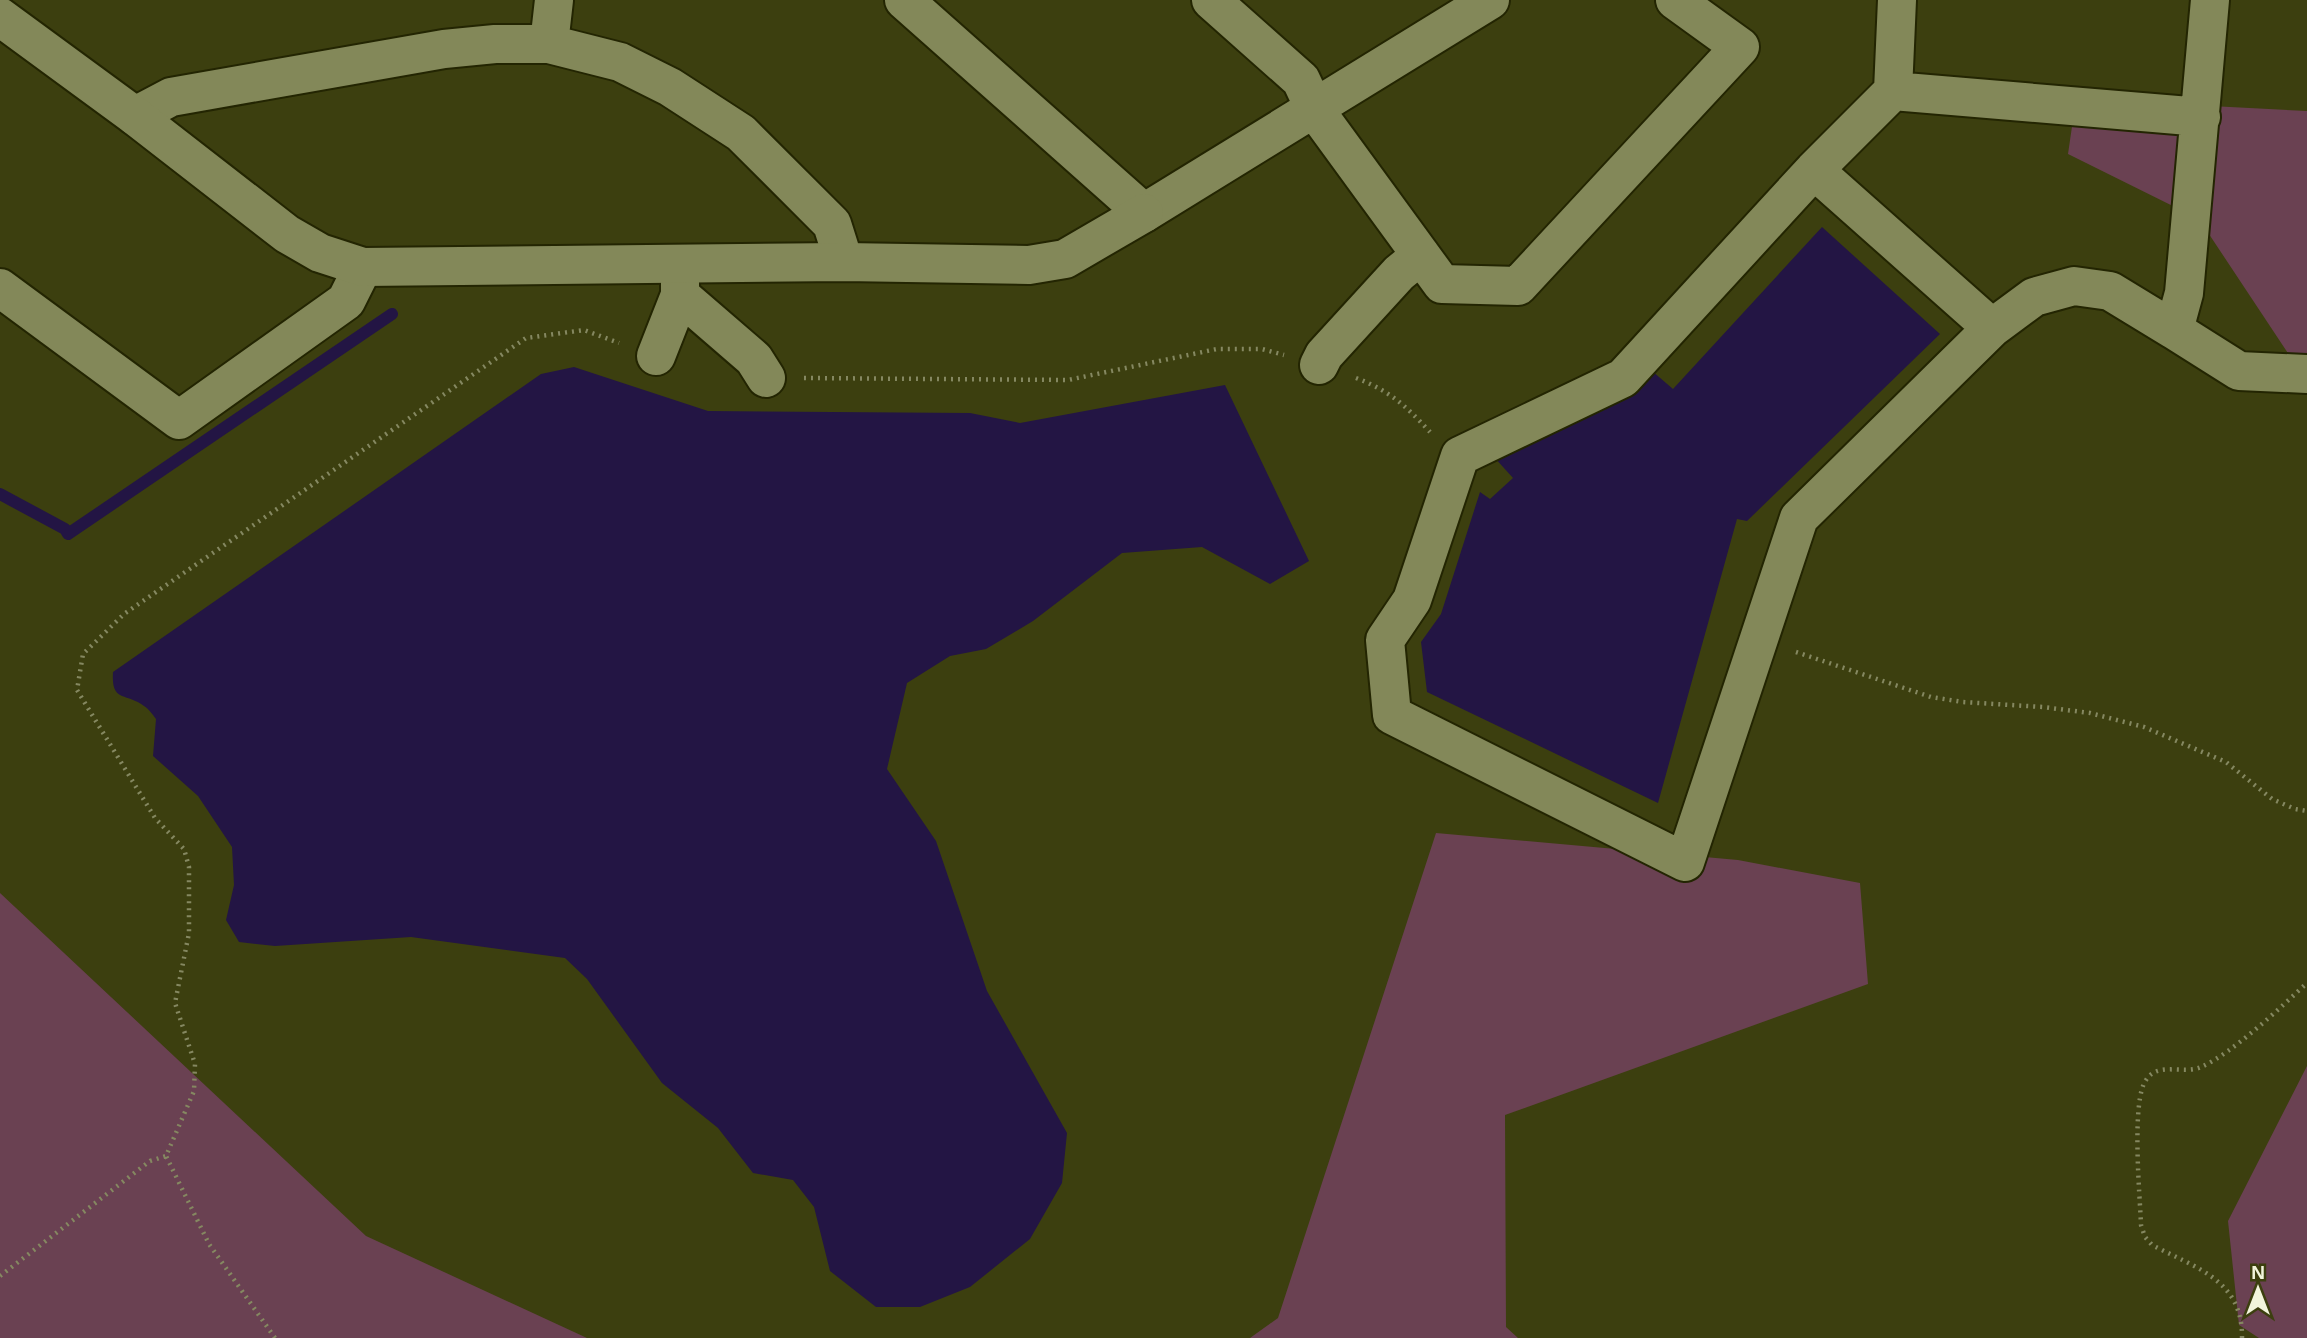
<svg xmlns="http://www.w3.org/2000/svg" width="2307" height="1338" viewBox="0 0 2307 1338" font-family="Arial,sans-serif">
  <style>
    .green { fill: #6a4152 }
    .water { fill: #231544 }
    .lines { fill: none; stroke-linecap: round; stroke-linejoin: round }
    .stream { stroke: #231544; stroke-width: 12 }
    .minor-casing { stroke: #232502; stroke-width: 42 }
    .tertiary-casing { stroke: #232502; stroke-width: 42 }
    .path { stroke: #858861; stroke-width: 4.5; stroke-dasharray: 2 5; stroke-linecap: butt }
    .minor { stroke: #838859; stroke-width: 38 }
    .tertiary { stroke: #838859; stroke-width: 38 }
  </style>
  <rect width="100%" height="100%" fill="#3c3f0f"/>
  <!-- green -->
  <path class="green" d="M2076,99L2307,111V382L2199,219L2068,154Z
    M1436,833L1738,860L1860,883L1868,984L1505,1115L1506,1327L1518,1338H1250L1278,1318Z
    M0,893L366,1236L587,1338H0Z
    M2307,1066V1338H2259L2239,1325L2228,1221Z"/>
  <!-- water -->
  <path class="water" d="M1822,227L1940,334L1747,521L1737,519L1658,803L1427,692L1421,642L1441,614L1480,492L1490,499L1513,478L1494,457L1652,371L1673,389Z
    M574,367L708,411L970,413L1020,423L1225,385L1309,561L1270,584L1202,547L1122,553L1033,621L986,649L950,656L907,683L887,769L936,841L987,991L1067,1133L1062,1183L1030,1239L970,1287L920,1307H876L830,1271L814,1207L793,1180L753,1173L718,1128L662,1083L587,979L565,958L411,937L275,946L239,942L226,920L234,885L232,847L198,796L153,756L156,719C153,715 149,709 144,706C126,692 111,703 113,672L541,374Z"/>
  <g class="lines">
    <!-- stream -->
    <path class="stream" d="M0,494L65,529L68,534L392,314"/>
    <defs>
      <path id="minor" d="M904,0L1144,213L1490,0
        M1211,0L1301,80L1315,110L1442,284L1518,286L1740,47L1675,0
        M1897,0L1893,91L1814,170L1623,378L1460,456L1412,600L1385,640L1392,715L1685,862L1799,518L1992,328L2034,297L2074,286L2110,291L2174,330L2184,293L2210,0
        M549,44L554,0
        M1893,91L2201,117
        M135,116L171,97L444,49L495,44H549L620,62L670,87L741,133L832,224L844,262
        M1814,170L1992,328
        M680,264V295L754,359L766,378
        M0,288L179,420L346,301L363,267
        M2174,330L2239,371L2307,374
        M656,356L680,295
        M1319,365L1324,355L1399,273L1421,255"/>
      <path id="tertiary" d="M0,17L135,116L287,234L320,253L363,267L844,262L1029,265L1065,259L1144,213"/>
    </defs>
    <!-- minor casing -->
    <use href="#minor" class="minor-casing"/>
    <!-- tertiary casing -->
    <use href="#tertiary" class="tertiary-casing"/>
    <!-- path -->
    <path class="path" d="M804,378L1068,380L1217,349H1262L1284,355
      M1356,378C1390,391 1405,405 1430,432
      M1796,652L1931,697L1963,702L2043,707L2090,713L2144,727L2226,762L2272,799L2295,809L2307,811
      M0,1276L150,1161L166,1156
      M275,1338L209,1244L166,1156L194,1091L195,1064L175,1003L189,933V867L184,849L155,818L77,690L83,654L124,614L526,338L584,330L619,343
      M2242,1338C2243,1280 2196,1268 2152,1245L2145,1237L2141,1225C2140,1196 2131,1101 2146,1080C2158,1061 2184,1075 2201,1067C2233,1053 2281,1007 2307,983"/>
    <!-- minor -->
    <use href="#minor" class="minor"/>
    <!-- tertiary -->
    <use href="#tertiary" class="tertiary"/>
  </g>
  <!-- north arrow -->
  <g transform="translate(2258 1289)" stroke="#3c3f0f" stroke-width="5" paint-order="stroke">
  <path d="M0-5L12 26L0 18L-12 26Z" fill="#f2f5dc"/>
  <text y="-10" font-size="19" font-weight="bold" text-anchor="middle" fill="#f2f5dc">N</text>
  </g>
</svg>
